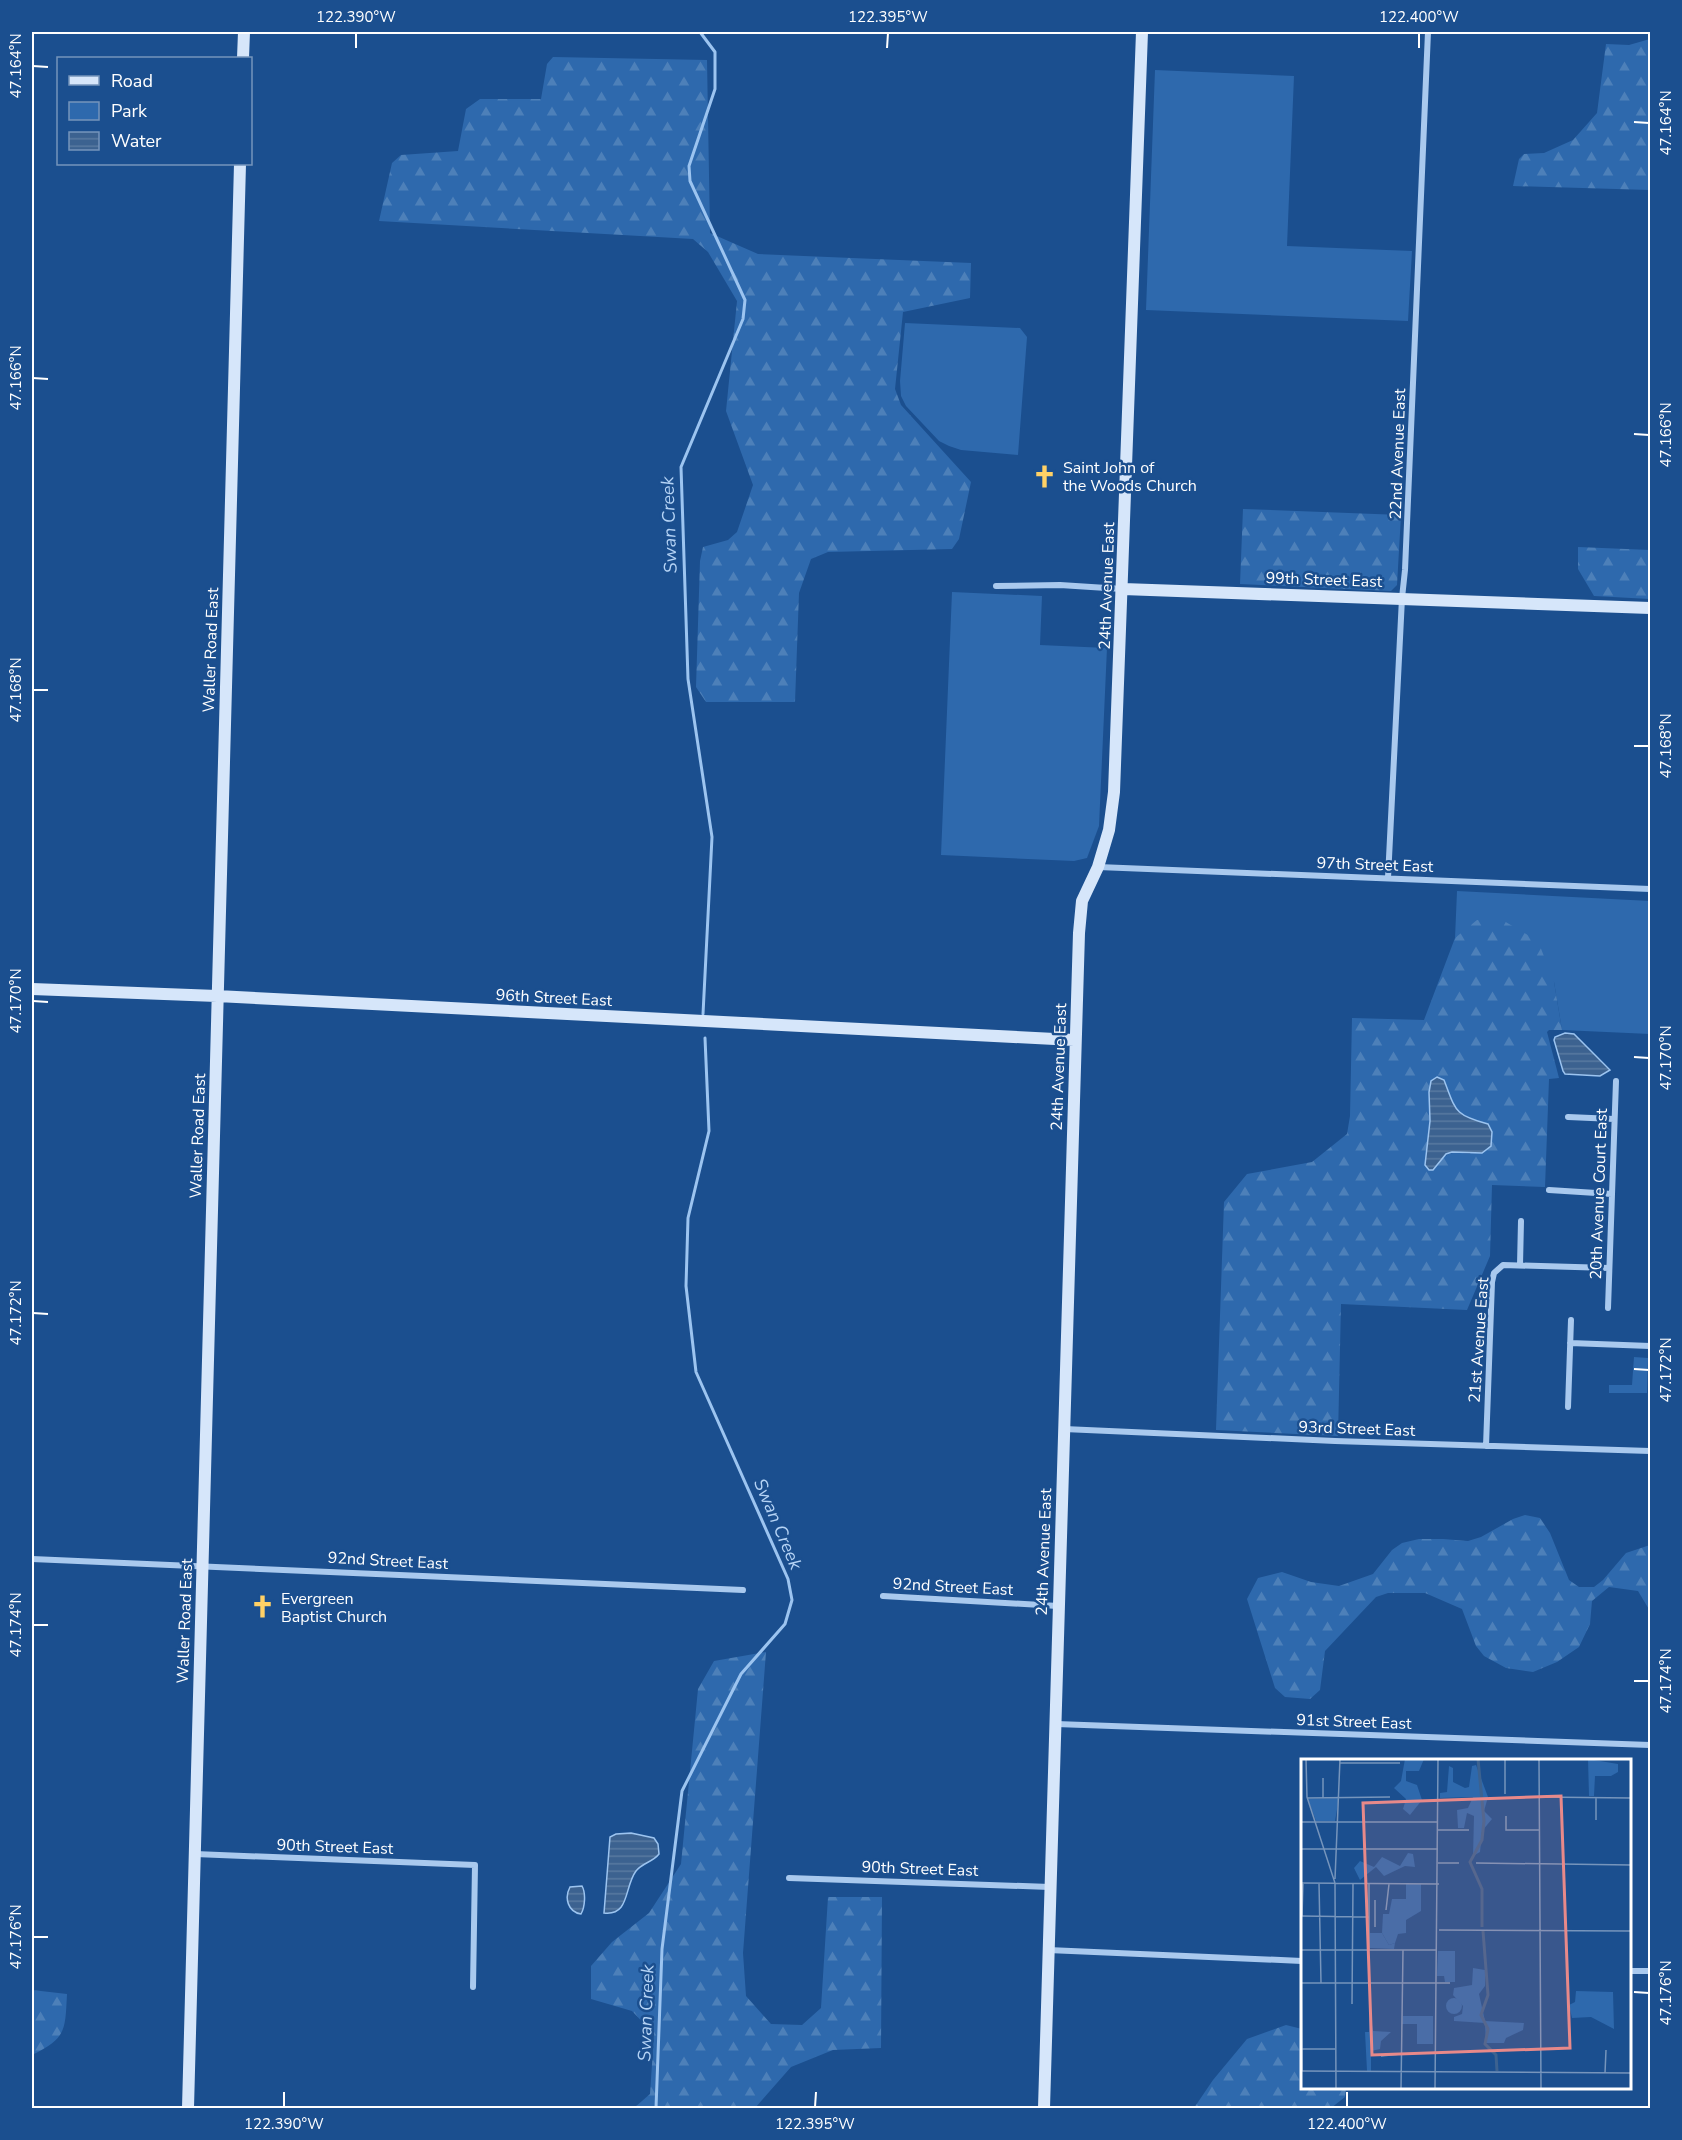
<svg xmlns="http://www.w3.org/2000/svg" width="1682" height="2140" viewBox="0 0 1682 2140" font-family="'Nunito Sans',sans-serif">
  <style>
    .green { fill: #2e69ad }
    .forest { fill: url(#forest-firs); fill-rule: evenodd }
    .water { fill: url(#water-rules); stroke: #9cc4f0; stroke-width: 1.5 }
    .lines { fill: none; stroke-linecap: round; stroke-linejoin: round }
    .stream { stroke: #9cc4f0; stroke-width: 3 }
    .street { stroke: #a9c9ee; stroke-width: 6 }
    .secondary { stroke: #d6e6fa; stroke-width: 12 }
    .ticks { fill: none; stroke: #fff; stroke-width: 2 }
    .labels { text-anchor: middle; stroke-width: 5; stroke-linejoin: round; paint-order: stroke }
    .street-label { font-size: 16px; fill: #fff; stroke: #1b4f8f }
    .poi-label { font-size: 16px; fill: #fff; stroke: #1b4f8f; text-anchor: start }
    .water-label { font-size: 18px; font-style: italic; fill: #b5d3f5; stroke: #1b4f8f }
    .inset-river { fill: none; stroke: #3c6290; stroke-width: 3 }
    .inset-road { fill: none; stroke: #7695bc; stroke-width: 1.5 }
    .view { fill: #e88989; fill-opacity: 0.15; stroke: #e88989; stroke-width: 3 }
    .inset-edge { fill: none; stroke: #fff; stroke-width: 3 }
    .neatline { fill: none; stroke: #fff; stroke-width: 2 }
    .ticks-label { font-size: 15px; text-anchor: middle; fill: #fff }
  </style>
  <defs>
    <pattern id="forest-firs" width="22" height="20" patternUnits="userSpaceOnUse" patternTransform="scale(1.5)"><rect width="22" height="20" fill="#2e69ad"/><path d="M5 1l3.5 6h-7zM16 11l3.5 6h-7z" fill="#4d80b9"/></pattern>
    <pattern id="water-rules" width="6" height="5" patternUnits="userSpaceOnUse" patternTransform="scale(1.5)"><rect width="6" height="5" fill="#3c6290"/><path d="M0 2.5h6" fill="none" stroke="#597aa1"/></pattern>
  </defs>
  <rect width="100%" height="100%" fill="#1b4f8f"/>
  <!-- green -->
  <path class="green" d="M1155,70L1294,76L1287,246L1412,251L1408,321L1146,310Z
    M905,323L1020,328L1027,337L1018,455L961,450L949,446L939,441L906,406L901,396L900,381Z
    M952,592L1042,596L1040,645L1107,648L1099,826L1087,858L1074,861L941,855Z
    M1457,891L1650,901V1034L1562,1030L1554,982L1455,938Z
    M1634,1357L1648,1358L1647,1393H1609V1385H1632Z"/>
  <!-- forest -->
  <path class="forest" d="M1650,39V190L1513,186L1519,159L1524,154L1544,153L1573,140L1597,113L1606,44L1629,45Z
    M553,57L707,60L710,233L758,254L971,263L970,298L903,312L895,389L901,405L971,482L959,539L952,549L828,552L811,559L799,593L795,702H706L696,687L700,561L703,547L728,540L737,532L753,485L726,411L737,301L708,252L693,239L379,221L392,163L401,155L458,151L466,109L480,99H541L547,64Z
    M1243,509L1401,515L1397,585L1391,591L1240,584Z
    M1578,547L1650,550V599L1594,596L1578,569Z
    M1477,920L1504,921L1538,941L1554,982L1562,1030H1549L1547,1032L1559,1078L1549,1079L1545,1187L1492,1185L1490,1256L1467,1310L1341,1304L1338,1436L1216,1430L1224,1202L1247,1174L1312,1162L1347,1134L1350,1116L1352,1018L1424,1020L1455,938ZM1431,1081L1458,1113L1470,1119L1488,1124L1470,1154C1448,1151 1447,1152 1433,1170L1425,1165L1430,1121L1429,1091Z
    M1525,1515L1540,1518L1550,1533L1569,1580L1579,1587H1594L1603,1580L1626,1553L1650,1545V1611L1638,1591L1609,1587L1592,1601L1590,1624L1579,1647L1557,1662L1533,1672L1506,1668L1484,1656L1476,1646L1462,1609L1425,1593H1388L1376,1597L1325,1651L1320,1690L1310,1699L1285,1697L1275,1688L1247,1599L1258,1578L1282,1572L1311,1582L1339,1586L1373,1574L1392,1550L1402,1543L1419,1539H1443L1468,1541L1481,1537L1513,1519Z
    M766,1652L743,1953L746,1996L771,2024L802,2025L821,2008L828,1897H882L881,2048L833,2050L791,2067L755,2108H634L650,2094L654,2034L632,2011L591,1999V1966L612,1942L649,1913L681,1864L698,1689L714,1661Z
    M32,1990L67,1994C65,2030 67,2038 32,2055Z
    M1286,2025L1302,2029V2088H1346L1345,2097L1331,2108H1194L1213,2080L1247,2039Z"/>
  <!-- water -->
  <path class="water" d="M1565,1033L1574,1034L1610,1070L1600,1076L1565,1074L1563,1071L1554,1040L1555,1037Z
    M1437,1077L1444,1080C1456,1111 1454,1115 1488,1124L1492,1132L1491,1146L1482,1153L1452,1152L1446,1154L1433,1170H1429L1425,1165L1430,1121L1429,1092L1431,1081Z
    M631,1833L654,1838L658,1844L659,1854C653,1862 642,1863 636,1871C624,1887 630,1916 604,1913L610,1837L616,1834Z
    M582,1886C586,1893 585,1907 581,1914C568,1912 564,1898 570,1887Z"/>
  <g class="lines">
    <!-- stream -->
    <path class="stream" d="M700,32L715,52V89L689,166L690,181L745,300L743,319L681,467L688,679L712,837L703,1014
      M656,2108L662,1949L682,1791L741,1674L785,1624L792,1600L788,1579L696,1372L686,1286L688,1218L709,1131L705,1038"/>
    <!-- street -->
    <path class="street" d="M996,586L1060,585L1122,589
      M1098,867L1650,889
      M1388,878L1402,598L1405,570L1428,32
      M1568,1117L1614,1119
      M1549,1190L1612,1194
      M1520,1265L1521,1221
      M1608,1308L1616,1081
      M1570,1343L1650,1346
      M1568,1407L1571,1320
      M1064,1429L1335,1441L1650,1451
      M1486,1446L1492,1282L1494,1273L1503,1265L1609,1268
      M32,1559L743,1590
      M883,1596L1058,1606
      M1056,1724L1650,1745
      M195,1854L475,1865L473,1987
      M789,1878L1050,1887
      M1048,1950L1302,1961
      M1630,1971H1650"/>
    <!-- secondary -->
    <path class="secondary" d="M243,58L244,32
      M1123,589L1650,608
      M32,989L217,996L1074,1040
      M188,2108L240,164
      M1044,2108L1079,933L1082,901L1098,867L1109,830L1114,792L1142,32"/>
  </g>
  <!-- ticks -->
  <path class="ticks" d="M356,48V33M887,48L888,33M1419,48V33M33,66L48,67M1634,122L1649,123M33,378L48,379M1634,434L1649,435M33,690H48M1634,746H1649M33,1001L48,1002M1634,1057L1649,1058M33,1313L48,1314M1634,1369L1649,1370M33,1625H48M1634,1681H1649M33,1937H48M1634,1992L1649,1993M284,2107V2092M815,2107L816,2092M1347,2107V2092"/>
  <!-- icons -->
  <defs>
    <symbol id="church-bare" viewBox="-9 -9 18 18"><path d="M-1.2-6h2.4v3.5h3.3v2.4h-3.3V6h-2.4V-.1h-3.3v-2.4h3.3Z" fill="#ffd166" stroke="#1b4f8f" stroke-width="2.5" paint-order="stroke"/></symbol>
  </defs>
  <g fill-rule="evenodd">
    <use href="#church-bare" x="1028" y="460" width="33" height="33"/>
    <use href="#church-bare" x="246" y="1590" width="33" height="33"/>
  </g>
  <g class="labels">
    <!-- street labels -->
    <g class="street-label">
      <text transform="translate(1397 454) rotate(-88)" y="6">22nd Avenue East</text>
      <text transform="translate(1324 579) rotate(2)" y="6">99th Street East</text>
      <text transform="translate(1106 586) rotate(-88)" y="6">24th Avenue East</text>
      <text transform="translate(210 650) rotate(-88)" y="6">Waller Road East</text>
      <text transform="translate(1375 864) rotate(2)" y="6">97th Street East</text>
      <text transform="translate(554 997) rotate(3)" y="6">96th Street East</text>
      <text transform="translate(1058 1067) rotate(-88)" y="6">24th Avenue East</text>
      <text transform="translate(197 1136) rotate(-88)" y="6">Waller Road East</text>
      <text transform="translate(1598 1194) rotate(-88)" y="6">20th Avenue Court East</text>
      <text transform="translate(1478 1340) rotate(-86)" y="6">21st Avenue East</text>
      <text transform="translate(1357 1428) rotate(2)" y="6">93rd Street East</text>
      <text transform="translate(1043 1552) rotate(-88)" y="6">24th Avenue East</text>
      <text transform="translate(388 1560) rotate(3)" y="6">92nd Street East</text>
      <text transform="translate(953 1586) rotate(3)" y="6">92nd Street East</text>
      <text transform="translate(184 1621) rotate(-88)" y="6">Waller Road East</text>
      <text transform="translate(1354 1721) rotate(2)" y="6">91st Street East</text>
      <text transform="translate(335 1846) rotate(2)" y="6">90th Street East</text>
      <text transform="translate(920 1868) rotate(2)" y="6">90th Street East</text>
    </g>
    <!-- poi labels -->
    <g class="poi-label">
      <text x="1063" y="473">Saint John of<tspan x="1063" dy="18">the Woods Church</tspan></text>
      <text x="281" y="1604">Evergreen<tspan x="281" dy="18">Baptist Church</tspan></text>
    </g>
    <!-- water labels -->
    <g class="water-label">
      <text transform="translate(669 525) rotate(-92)" y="6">Swan Creek</text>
      <text transform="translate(778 1524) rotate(67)" y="6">Swan Creek</text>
      <text transform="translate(646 2013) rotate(-88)" y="6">Swan Creek</text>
    </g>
  </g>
  <!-- overview -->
  <g transform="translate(1301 1759)">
    <rect width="330" height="330" fill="#1b4f8f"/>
    <path d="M38,39L34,62H15L7,40ZM69,174H81L88,186L94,184L93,190L69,189ZM137,192H154V223H144L143,217H136ZM145 247a8 8 0 1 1 16 0a8 8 0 1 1-16 0ZM102,257H132V285H116V265H101Z" fill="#2e69ad"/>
    <path d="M104,0H123L118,12H105V22L116,26L121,41L109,56L102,50L105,40L93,29L100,22ZM287,0L317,5V13L310,17H294L293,37H288ZM175,6L187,38L183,52L191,60L181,72L179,93L172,97L173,57L166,54L163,69H157L156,51L167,49L172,38L139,39V34L146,33L148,7L152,9V23L164,29L168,28L171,7ZM107,94L112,95L114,108L104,107L83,117L75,108L59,121L53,109L59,102L73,108L81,98L99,107ZM105,125H120V152L105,161V174L97,175L94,184L88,186L81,174L82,155H88L91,140H105ZM172,209L184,211V227L178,235L184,262L223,264L222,271L205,279L203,284H185L184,264L153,262V258L161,255L162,247L152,236L153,229L171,226ZM275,232L312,233L313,270L290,258L271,259L268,246L274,243ZM68,247L72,272L90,273L80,282L79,290L70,292V312H66L64,273H68Z" fill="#2e69ad"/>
    <path class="inset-river" d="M177,0L183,62L181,81L169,103L181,130V168M182,172L187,236L180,256L187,270L184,285L195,296L196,312"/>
    <path class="inset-road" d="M5,0L6,38L34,124L35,330M204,0V35M238,0L240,330M39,4H99M22,19V39M238,38L330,39M295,38V61M6,39L89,38M205,57V71H238M0,63H137M137,71H168M0,90H137M137,104H158M175,104L330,106M34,120L39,0M0,124L138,125M18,124L20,224M85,151L88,125M0,157L68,158M1,157L2,124M74,168V141M138,171L330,172M0,191H136M0,191L1,312M68,191V125M0,224H149M51,245L52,125M0,290H34M80,297L100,295M0,312L330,314M304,314L305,291M100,330L102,191M134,330L137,0"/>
    <path class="view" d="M260,37L269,289L71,296L62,44Z"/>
    <rect width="330" height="330" class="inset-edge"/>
  </g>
  <!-- border -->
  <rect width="1682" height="2140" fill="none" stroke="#1b4f8f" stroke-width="66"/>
  <!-- legend -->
  <rect x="57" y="57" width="195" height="108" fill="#1b4f8f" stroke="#7695bc" stroke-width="1.5"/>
  <rect x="69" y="76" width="30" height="9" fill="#d6e6fa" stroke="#7695bc" stroke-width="1.5"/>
  <text x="111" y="87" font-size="18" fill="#ffffff">Road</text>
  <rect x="69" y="102" width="30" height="18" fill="#2e69ad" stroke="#7695bc" stroke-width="1.5"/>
  <text x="111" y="117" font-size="18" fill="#ffffff">Park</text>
  <rect x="69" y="132" width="30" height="18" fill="url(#water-rules)" stroke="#7695bc" stroke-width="1.5"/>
  <text x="111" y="147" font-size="18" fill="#ffffff">Water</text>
  <rect x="33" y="33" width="1616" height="2074" class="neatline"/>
  <g class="ticks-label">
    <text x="356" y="22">122.390°W</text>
    <text x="888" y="22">122.395°W</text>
    <text x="1419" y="22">122.400°W</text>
    <text transform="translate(16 66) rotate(-90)" y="5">47.164°N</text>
    <text transform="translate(1666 123) rotate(-90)" y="5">47.164°N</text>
    <text transform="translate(16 378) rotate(-90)" y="5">47.166°N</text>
    <text transform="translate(1666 435) rotate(-90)" y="5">47.166°N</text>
    <text transform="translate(16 690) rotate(-90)" y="5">47.168°N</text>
    <text transform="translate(1666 746) rotate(-90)" y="5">47.168°N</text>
    <text transform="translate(16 1001) rotate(-90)" y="5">47.170°N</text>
    <text transform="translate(1666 1058) rotate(-90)" y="5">47.170°N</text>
    <text transform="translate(16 1313) rotate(-90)" y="5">47.172°N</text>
    <text transform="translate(1666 1370) rotate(-90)" y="5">47.172°N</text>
    <text transform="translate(16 1625) rotate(-90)" y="5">47.174°N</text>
    <text transform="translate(1666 1681) rotate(-90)" y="5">47.174°N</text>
    <text transform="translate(16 1937) rotate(-90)" y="5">47.176°N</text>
    <text transform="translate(1666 1993) rotate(-90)" y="5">47.176°N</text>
    <text x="284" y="2129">122.390°W</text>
    <text x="815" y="2129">122.395°W</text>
    <text x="1347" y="2129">122.400°W</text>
  </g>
</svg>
